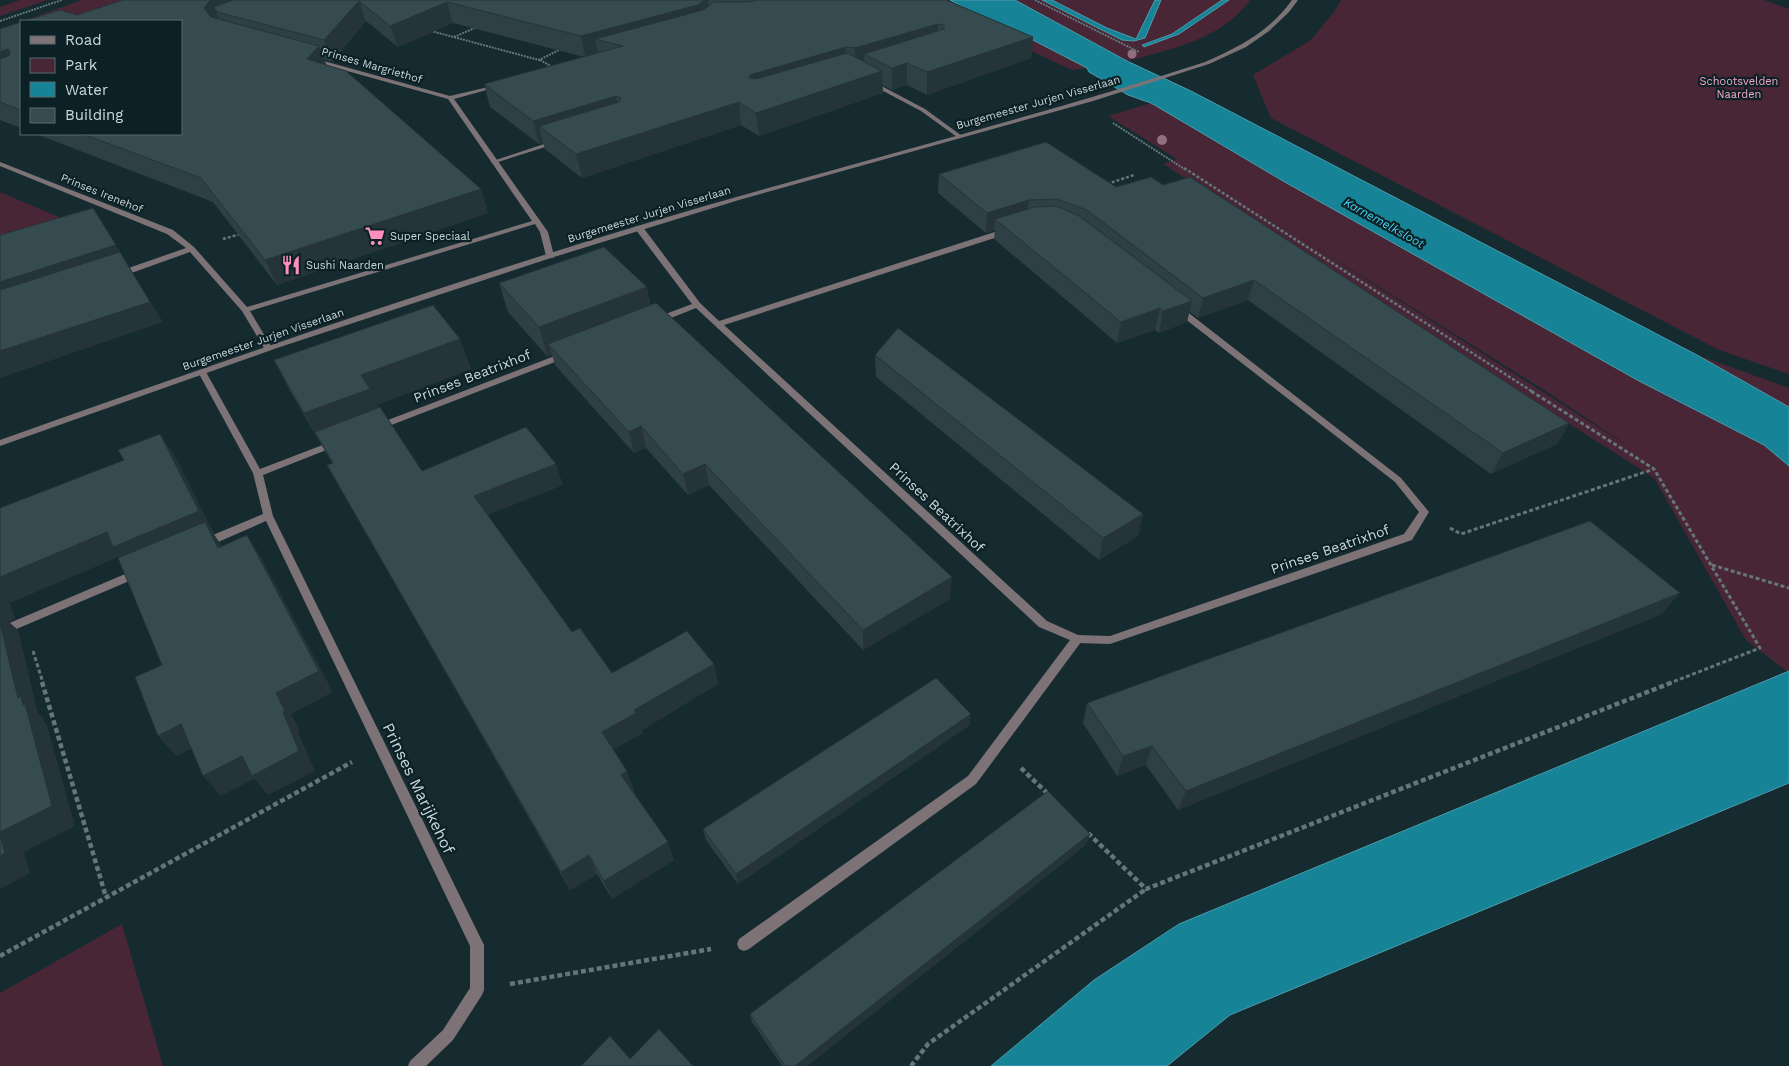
<svg xmlns="http://www.w3.org/2000/svg" width="1789" height="1066" viewBox="0 0 1789 1066" font-family="'Work Sans',sans-serif">
  <style>
    .green { fill: #492635; fill-rule: evenodd }
    .water { fill: #168397; stroke: #4c9cab }
    .lines { fill: none; stroke-linecap: round; stroke-linejoin: round }
    .path-far3 { stroke: #64767a; stroke-width: 2; stroke-dasharray: 2 1; stroke-linecap: butt }
    .path-far2 { stroke: #64767a; stroke-width: 2.5; stroke-dasharray: 3 2; stroke-linecap: butt }
    .path-far1 { stroke: #64767a; stroke-width: 3; stroke-dasharray: 4 2.5; stroke-linecap: butt }
    .path { stroke: #64767a; stroke-width: 4.5; stroke-dasharray: 5 3; stroke-linecap: butt }
    .service { fill: #7d7376; fill-rule: evenodd }
    .minor { fill: #7d7376; fill-rule: evenodd }
    .tertiary { fill: #7d7376; fill-rule: evenodd }
    .tree { fill: #906f81 }
    .wall { fill: #2e4045 }
    .shaded-wall { fill: #253438 }
    .building { fill: #354b50; stroke: #253438 }
    .labels { text-anchor: middle; stroke-width: 4.5; stroke-linejoin: round; paint-order: stroke }
    .far-street-label { font-size: 11px; fill: #cbd8db; stroke: #0c2126 }
    .far-park-label { font-size: 11px; fill: #f4a6c4; stroke: #0c2126 }
    .far-poi-label { font-size: 11px; fill: #cbd8db; stroke: #0c2126; text-anchor: start }
    .far-water-label { font-size: 12px; font-style: italic; fill: #43d2ef; stroke: #0c2126 }
    .street-label { font-size: 14px; fill: #cbd8db; stroke: #0c2126 }
    .near-street-label { font-size: 16px; fill: #cbd8db; stroke: #0c2126 }
  </style>
  <rect width="100%" height="100%" fill="#152b30"/>
  <!-- green -->
  <path class="green" d="M20,0H48L0,16V7Z
    M82,0H148L85,21H21V43L0,50V29Z
    M1015,0H1222L1172,34L1142,44L1179,34L1229,0H1250C1223,39 1169,50 1127,61Z
    M1341,0H1764L1789,9V374L1719,350L1271,118L1253,75L1311,40L1333,13Z
    M1029,38L1087,68L1072,70L1014,43Z
    M1151,103L1283,181L1639,381L1764,445L1789,466V671L1788,672L1746,640L1654,478L1163,164L1177,159L1108,116ZM1295,234L1544,390L1624,443H1623Z
    M0,192L66,220L0,239Z
    M1697,355L1789,388V407Z
    M122,924L163,1066H0V993Z"/>
  <!-- water -->
  <path class="water" d="M950,0H1015L1127,61L1191,91L1697,355L1789,407V466L1764,445L1639,381L1283,181L1151,103L1128,95L1089,72L1087,68L1029,38L986,20Z
    M1042,0H1052L1107,28L1136,39L1155,0H1161L1145,38L1134,41L1122,40Z
    M1222,0H1229L1179,34L1144,47L1142,45L1172,34Z
    M1789,671V783L1230,1015L1167,1066H991L1094,980L1179,924Z"/>
  <g class="lines">
    <!-- path-far3 -->
    <path class="path-far3" d="M1035,0L1139,52
      M0,21L62,0
      M431,31L539,60L561,49
      M454,37L477,27
      M540,60L554,68
      M1113,123L1186,170"/>
    <!-- path-far2 -->
    <path class="path-far2" d="M1184,168L1533,392
      M1107,184L1134,175
      M223,239L241,234"/>
    <!-- path-far1 -->
    <path class="path-far1" d="M1531,391L1654,469L1760,648L1670,683
      M1450,528L1461,534L1654,469
      M1712,565L1789,588
      M33,651L43,683"/>
    <!-- path -->
    <path class="path" d="M42,682L106,897
      M1021,768L1049,795
      M1088,833L1146,889L1673,682
      M0,956L352,762
      M510,984L711,949
      M911,1066L928,1044L1146,889"/>
    <!-- service -->
    <path class="service" d="M870,82H874L925,109L962,136L957,137L921,111L870,84Z
      M556,140L559,142L558,143L495,163L490,162Z
      M1077,635L1081,636L1082,639L1081,642L976,784L749,949L744,951L739,949L737,944L739,939L968,776L1073,636Z"/>
    <!-- minor -->
    <path class="minor" d="M313,58L450,96L501,84V86L454,99L548,232L554,256L553,258H547L546,256L540,232L535,224L250,311L272,348L268,350L264,348L242,311L190,252L123,276H117V272L186,248L167,234L0,166V162L173,230L194,247L247,307L532,221L448,99L311,61V59Z
      M636,226H642L700,303L719,321L1004,229H1010V233L724,325L1047,621L1078,635L1110,636L1404,534L1419,512L1395,482L1175,311V307H1181L1401,478L1429,512L1412,540L1110,644L1077,643L1039,627L696,308L661,322H655V318L692,304L636,230Z
      M565,352L569,355L568,357L381,429L378,430L373,427L375,425Z
      M202,369L206,372L260,469L333,441L336,440L341,443L339,445L263,475L273,516L484,945V990L482,995L453,1040L426,1066H408L410,1061L443,1030L470,988V946L266,521L209,546L205,547L200,543L201,540L263,514L253,473L198,372Z
      M137,569L141,570L142,573L141,576L0,636V627Z"/>
    <!-- tertiary -->
    <path class="tertiary" d="M1292,0H1298L1289,12L1269,31L1246,47L1209,64L1093,101L739,200L554,257L277,348L0,446V440C213,364 427,290 644,224C831,168 1020,122 1205,62C1239,47 1270,31 1292,0Z"/>
  </g>
  <!-- trees -->
  <g class="tree">
    <circle cx="1132" cy="54" r="4.5"/>
    <circle cx="1162" cy="140" r="5"/>
  </g>
  <!-- wall -->
  <path class="wall" d="M123,0H946L1033,37L1031,58L927,95L907,85L892,90L882,85L883,93L759,136L741,125L582,178L545,149L543,143L539,144L490,107L484,84L584,57L453,23L398,47L366,21L332,62L324,59L326,65L481,189L488,213L277,285L213,202L36,134H181L77,15Z
    M21,22V128L0,120V29Z
    M939,174L1116,187L1163,185L1569,423L1557,444L1491,474L1248,300L1198,318L1189,311L1187,322L1159,333L1155,330L1117,343L994,239L995,230L986,233L938,193Z
    M499,283L651,305L950,599L863,650L709,485L688,495L646,448L634,453L555,365L552,355L548,357L508,312Z
    M460,339L471,369L377,405L422,471L563,485L487,515L572,632L612,673L714,664L718,684L642,730L643,733L613,749L627,771L634,791H633L674,860L612,899L597,874L570,890L339,486L327,465L332,463L290,391L274,360Z
    M875,355L1143,514L1138,536L1099,560L876,377Z
    M1662,614L1178,810L1146,765L1117,776L1083,723L1087,703Z
    M970,725L738,884L706,840L703,829Z
    M1087,844L807,1066H782L752,1022L750,1014Z"/>
  <!-- shaded-wall -->
  <path class="shaded-wall" d="M212,0H276L214,7L220,21L214,29L204,8L210,1Z
    M705,0H708L710,19L595,39L598,53L585,57L581,36Z
    M359,1L366,21L332,62L324,40Z
    M447,2L453,23L398,47L390,26Z
    M938,24L937,45L864,54L865,67L856,70L855,48Z
    M1033,37L1031,58L927,95V72Z
    M319,46L327,67L307,59Z
    M846,47V68L752,97L749,78L750,75Z
    M7,49L20,70L0,79V52Z
    M907,63V85L892,90V68Z
    M882,71L883,93L759,136L756,113Z
    M616,96L620,118L539,126L543,143L539,144L533,121Z
    M739,102L741,125L582,178L576,154Z
    M481,189L488,213L277,285L265,260Z
    M1029,200L1027,219H995L994,230L986,233L987,213Z
    M116,245L128,265L0,307V282Z
    M120,252L163,322L0,378V351Z
    M1254,280L1248,300L1198,318L1203,298Z
    M647,287L653,317L548,344L552,355L548,357L539,327Z
    M1192,301L1187,322L1159,333L1163,311Z
    M1160,308L1155,330L1117,343L1121,322Z
    M460,339L471,369L377,405L384,420L315,432L321,444L304,413L361,375Z
    M1569,423L1557,444L1491,474L1503,453Z
    M641,426L646,448L634,453L629,432Z
    M160,434L175,456L214,533H213L220,543L233,569H131L121,556L10,603L15,619L9,622L18,630L38,713L43,717L44,722L47,725L75,826L24,852L30,873L0,889V832L18,698L0,626V577Z
    M556,464L563,485L482,517L474,496Z
    M705,464L709,485L688,495L683,474Z
    M1143,514L1138,536L1099,560L1103,538Z
    M247,535L261,557L333,692L291,714L300,731L298,732L315,771L268,795L254,779L221,796L203,776L283,712L276,693Z
    M952,577L950,599L863,650V630Z
    M1680,593L1662,614L1178,810L1186,791Z
    M714,664L718,684L642,730L643,733L609,752L602,732L634,710Z
    M971,714L970,725L738,884L736,874Z
    M181,724L199,745L176,756L158,736Z
    M1152,746L1146,765L1117,776L1123,756Z
    M627,771L634,791L628,794L621,775Z
    M1090,834L1087,844L807,1066H795Z
    M668,842L674,860L612,899L604,881Z
    M589,855L597,874L570,890L561,872Z"/>
  <!-- building -->
  <path class="building" d="M123,0H212L210,1L204,8L211,17L319,46L307,59L346,71L481,189L265,260L201,178L83,134H181V21H24L60,10L77,15Z
    M233,0H705L698,5L581,36L447,2L390,26L359,1L324,40L217,12L214,7Z
    M756,0H946L1033,37L927,72L907,63L892,68L864,54L944,29V25L938,24L855,48L846,47L750,75L749,78L756,79L847,53L882,71L756,113L739,102L576,154L539,126L619,102L621,98L616,96L533,121L484,84L623,46L595,39L703,10L714,2H749Z
    M21,22V110L0,102V59L9,56L10,50L7,49L0,52V29Z
    M1046,142L1116,187L1151,177L1163,185L1190,177L1569,423L1503,453L1254,280L1203,298L1087,210L1057,199L1029,200L987,213L939,174Z
    M1056,206L1079,216L1192,301L1163,311L1160,308L1121,322L995,219L1034,207Z
    M93,208L116,245L0,282V235Z
    M604,247L647,287L539,327L499,283Z
    M120,252L150,302L0,351V290Z
    M656,303L952,577L863,630L705,464L683,474L641,426L629,432L548,344Z
    M433,305L460,339L361,375L370,389L304,413L274,360Z
    M898,328L1143,514L1103,538L875,355Z
    M380,407L422,471L526,427L556,464L474,496L572,632L580,628L612,673L687,631L714,664L634,710L636,713L602,732L627,771L621,775L668,842L604,881L589,855L561,872L327,465L333,463L315,432Z
    M160,434L199,511L113,547L107,532L0,577V508L124,460L118,450Z
    M1590,521L1680,593L1186,791L1152,746L1123,756L1087,703Z
    M205,522L218,548L247,535L319,671L276,693L285,711L283,712L299,751L252,776L242,756L203,776L181,724L158,736L135,677L162,665L118,558Z
    M0,623L18,698L21,696L23,705L25,704L52,806L0,832Z
    M936,678L971,714L736,874L703,829Z
    M1048,791L1090,834L795,1066H785L750,1014Z
    M0,835L5,853L0,856Z
    M659,1029L693,1066H581L610,1036L630,1059Z"/>
  <!-- icons -->
  <defs>
    <symbol id="supermarket-bare" viewBox="-9 -9 18 18"><path d="M-6-5.5h2.5l.6 2H6L4.5 2H-2.5L-4.4-4H-6ZM-1.5 3.2a1.3 1.3 0 1 0 .1 0ZM3 3.2a1.3 1.3 0 1 0 .1 0Z" fill="#fe8ebd" stroke="#0c2126" stroke-width="2.5" paint-order="stroke"/></symbol>
    <symbol id="restaurant-bare" viewBox="-9 -9 18 18"><path d="M-5-6h1v4h1v-4h1v4h1v-4h1v5L-1.5 .5V6h-2V.5L-5-1ZM5-6V6H3V1.5H1.5Q1.5-4 5-6Z" fill="#fe8ebd" stroke="#0c2126" stroke-width="2.5" paint-order="stroke"/></symbol>
  </defs>
  <g fill-rule="evenodd">
    <use href="#supermarket-bare" x="361" y="222" width="28" height="28"/>
    <use href="#restaurant-bare" x="277" y="251" width="28" height="28"/>
  </g>
  <g class="labels">
    <!-- far-street labels -->
    <g class="far-street-label">
      <text transform="translate(372 65) rotate(16)" y="4">Prinses Margriethof</text>
      <text transform="translate(1038 102) rotate(-16)" y="4">Burgemeester Jurjen Visserlaan</text>
      <text transform="translate(102 193) rotate(22)" y="4">Prinses Irenehof</text>
      <text transform="translate(649 214) rotate(-17)" y="4">Burgemeester Jurjen Visserlaan</text>
      <text transform="translate(263 339) rotate(-19)" y="4">Burgemeester Jurjen Visserlaan</text>
    </g>
    <!-- far-park labels -->
    <g class="far-park-label">
      <text x="1739" y="85">Schootsvelden<tspan x="1739" dy="13">Naarden</tspan></text>
    </g>
    <!-- far-poi labels -->
    <g class="far-poi-label">
      <text x="390" y="240">Super Speciaal</text>
      <text x="306" y="269">Sushi Naarden</text>
    </g>
    <!-- far-water labels -->
    <g class="far-water-label">
      <text transform="translate(1384 223) rotate(29)" y="4">Karnemelksloot</text>
    </g>
    <!-- street labels -->
    <g class="street-label">
      <text transform="translate(472 376) rotate(-21)" y="5">Prinses Beatrixhof</text>
      <text transform="translate(937 507) rotate(43)" y="5">Prinses Beatrixhof</text>
      <text transform="translate(1330 549) rotate(-19)" y="5">Prinses Beatrixhof</text>
    </g>
    <!-- near-street labels -->
    <g class="near-street-label">
      <text transform="translate(419 788) rotate(64)" y="6">Prinses Marijkehof</text>
    </g>
  </g>
  <!-- legend -->
  <rect x="20" y="20" width="162" height="115" fill="#0c2126" stroke="#586a6e"/>
  <rect x="30" y="36" width="25" height="8" fill="#7d7376" stroke="#586a6e"/>
  <text x="65" y="45" font-size="15" fill="#cbd8db">Road</text>
  <rect x="30" y="58" width="25" height="15" fill="#492635" stroke="#586a6e"/>
  <text x="65" y="70" font-size="15" fill="#cbd8db">Park</text>
  <rect x="30" y="82" width="25" height="15" fill="#168397" stroke="#586a6e"/>
  <text x="65" y="95" font-size="15" fill="#cbd8db">Water</text>
  <rect x="30" y="108" width="25" height="15" fill="#354b50" stroke="#586a6e"/>
  <text x="65" y="120" font-size="15" fill="#cbd8db">Building</text>
</svg>
